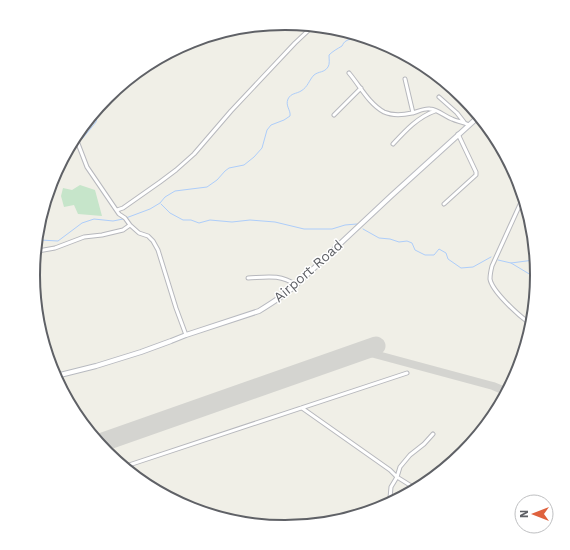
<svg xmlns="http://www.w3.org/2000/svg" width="570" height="550" viewBox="0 0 570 550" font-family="'Work Sans',sans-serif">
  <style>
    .green { fill: #c6e5ca }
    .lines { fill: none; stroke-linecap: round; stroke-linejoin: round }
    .stream { stroke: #adcdfa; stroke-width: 1 }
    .taxiway { stroke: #d4d4d0; stroke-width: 8 }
    .runway { stroke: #d4d4d0; stroke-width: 19 }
    .street-casing { stroke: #b7b8bd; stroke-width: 5 }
    .secondary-casing { stroke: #b8bac0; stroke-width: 6 }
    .street { stroke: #fff; stroke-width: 3 }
    .secondary { stroke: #fff; stroke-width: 4 }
    .labels { text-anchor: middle; stroke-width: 3; stroke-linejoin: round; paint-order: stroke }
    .street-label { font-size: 14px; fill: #5f6166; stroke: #fff }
    .rim { fill: none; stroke: #5f6166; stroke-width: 2 }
  </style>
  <rect width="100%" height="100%" fill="#f0efe7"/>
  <!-- green -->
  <path class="green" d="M80,185L95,190L102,216L78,214L74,205L64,207L61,196L63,188L72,190Z"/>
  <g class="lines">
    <!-- stream -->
    <path class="stream" d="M82,139L96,122L97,114L118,89
      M161,204L170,213L183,220H191L199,223L210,220L232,222L250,220L275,222L304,229H332L345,225L357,224
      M126,218L150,209L160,203L165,197L175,191L207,187L217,180L225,171L229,168L244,165L254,157L262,148L267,130L271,125L284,120L290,116C291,110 285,106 288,99C291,93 296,94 301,91C308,87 309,80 314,75C319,71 324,73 328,67C330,64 329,59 329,55C333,51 337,49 342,46C343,44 344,42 346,41C348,39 353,39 355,39C362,39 368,42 374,41
      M363,229L379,238L390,239L399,242L407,241L412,243L415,250L425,255H434L439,249L446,253L448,259L461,268L473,267L491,257
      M40,240L58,241L82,223L94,219L113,221L123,219
      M498,260L511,263L534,260
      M511,263L536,278"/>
    <!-- taxiway -->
    <path class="taxiway" d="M363,351L493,386L505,391
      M98,439L108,440"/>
    <!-- runway -->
    <path class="runway" d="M100,443L376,346"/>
    <defs>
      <path id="street" d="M349,73C360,86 369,104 384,112C393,116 403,115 412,113C417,112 424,108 430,109C439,110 444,116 452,119C458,122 462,121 469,125
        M405,79L413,113
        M439,97L457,113L464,122
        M334,115L361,88
        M393,144C406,130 418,117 435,111
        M522,200L492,266C491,270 490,274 490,279C492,291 517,314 528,322
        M444,204L476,175V172L458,134
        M117,210L123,208L160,182L176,170L194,154L231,111L295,43L311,28
        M130,225L139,233L148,236L153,241L158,250L176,308L186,335
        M38,251L55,248L84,237L102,235L123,230L130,225L125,218L119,214L87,167L77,141
        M248,278C267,277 280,274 296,285
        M302,408L390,470L397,477L413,487
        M126,466L407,373
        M391,501L390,498L391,487L397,477L400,467L410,455L424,444L433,434"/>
      <path id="secondary" d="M56,376L96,366L141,352L171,341L186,335L259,311C272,303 285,295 296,285L391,196L477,118"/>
    </defs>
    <!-- street casing -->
    <use href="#street" class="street-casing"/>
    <!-- secondary casing -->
    <use href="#secondary" class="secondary-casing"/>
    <!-- street -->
    <use href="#street" class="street"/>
    <!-- secondary -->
    <use href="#secondary" class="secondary"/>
  </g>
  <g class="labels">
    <!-- street labels -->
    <g class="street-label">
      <text transform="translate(308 271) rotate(-41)" y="5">Airport Road</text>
    </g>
  </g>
  <!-- crop -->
  <path d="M0 0H570V550H0ZM40 275a245 245 0 1 1 490 0a245 245 0 1 1-490 0Z" fill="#fff" fill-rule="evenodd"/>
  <path class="rim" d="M40 275a245 245 0 1 1 490 0a245 245 0 1 1-490 0Z"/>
  <!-- north arrow -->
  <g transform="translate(534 514) rotate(270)"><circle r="19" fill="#ffffff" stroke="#bfc0c2"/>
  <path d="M0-3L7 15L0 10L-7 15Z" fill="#df623e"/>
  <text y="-6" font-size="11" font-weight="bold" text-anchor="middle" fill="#5f6166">N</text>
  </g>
</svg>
